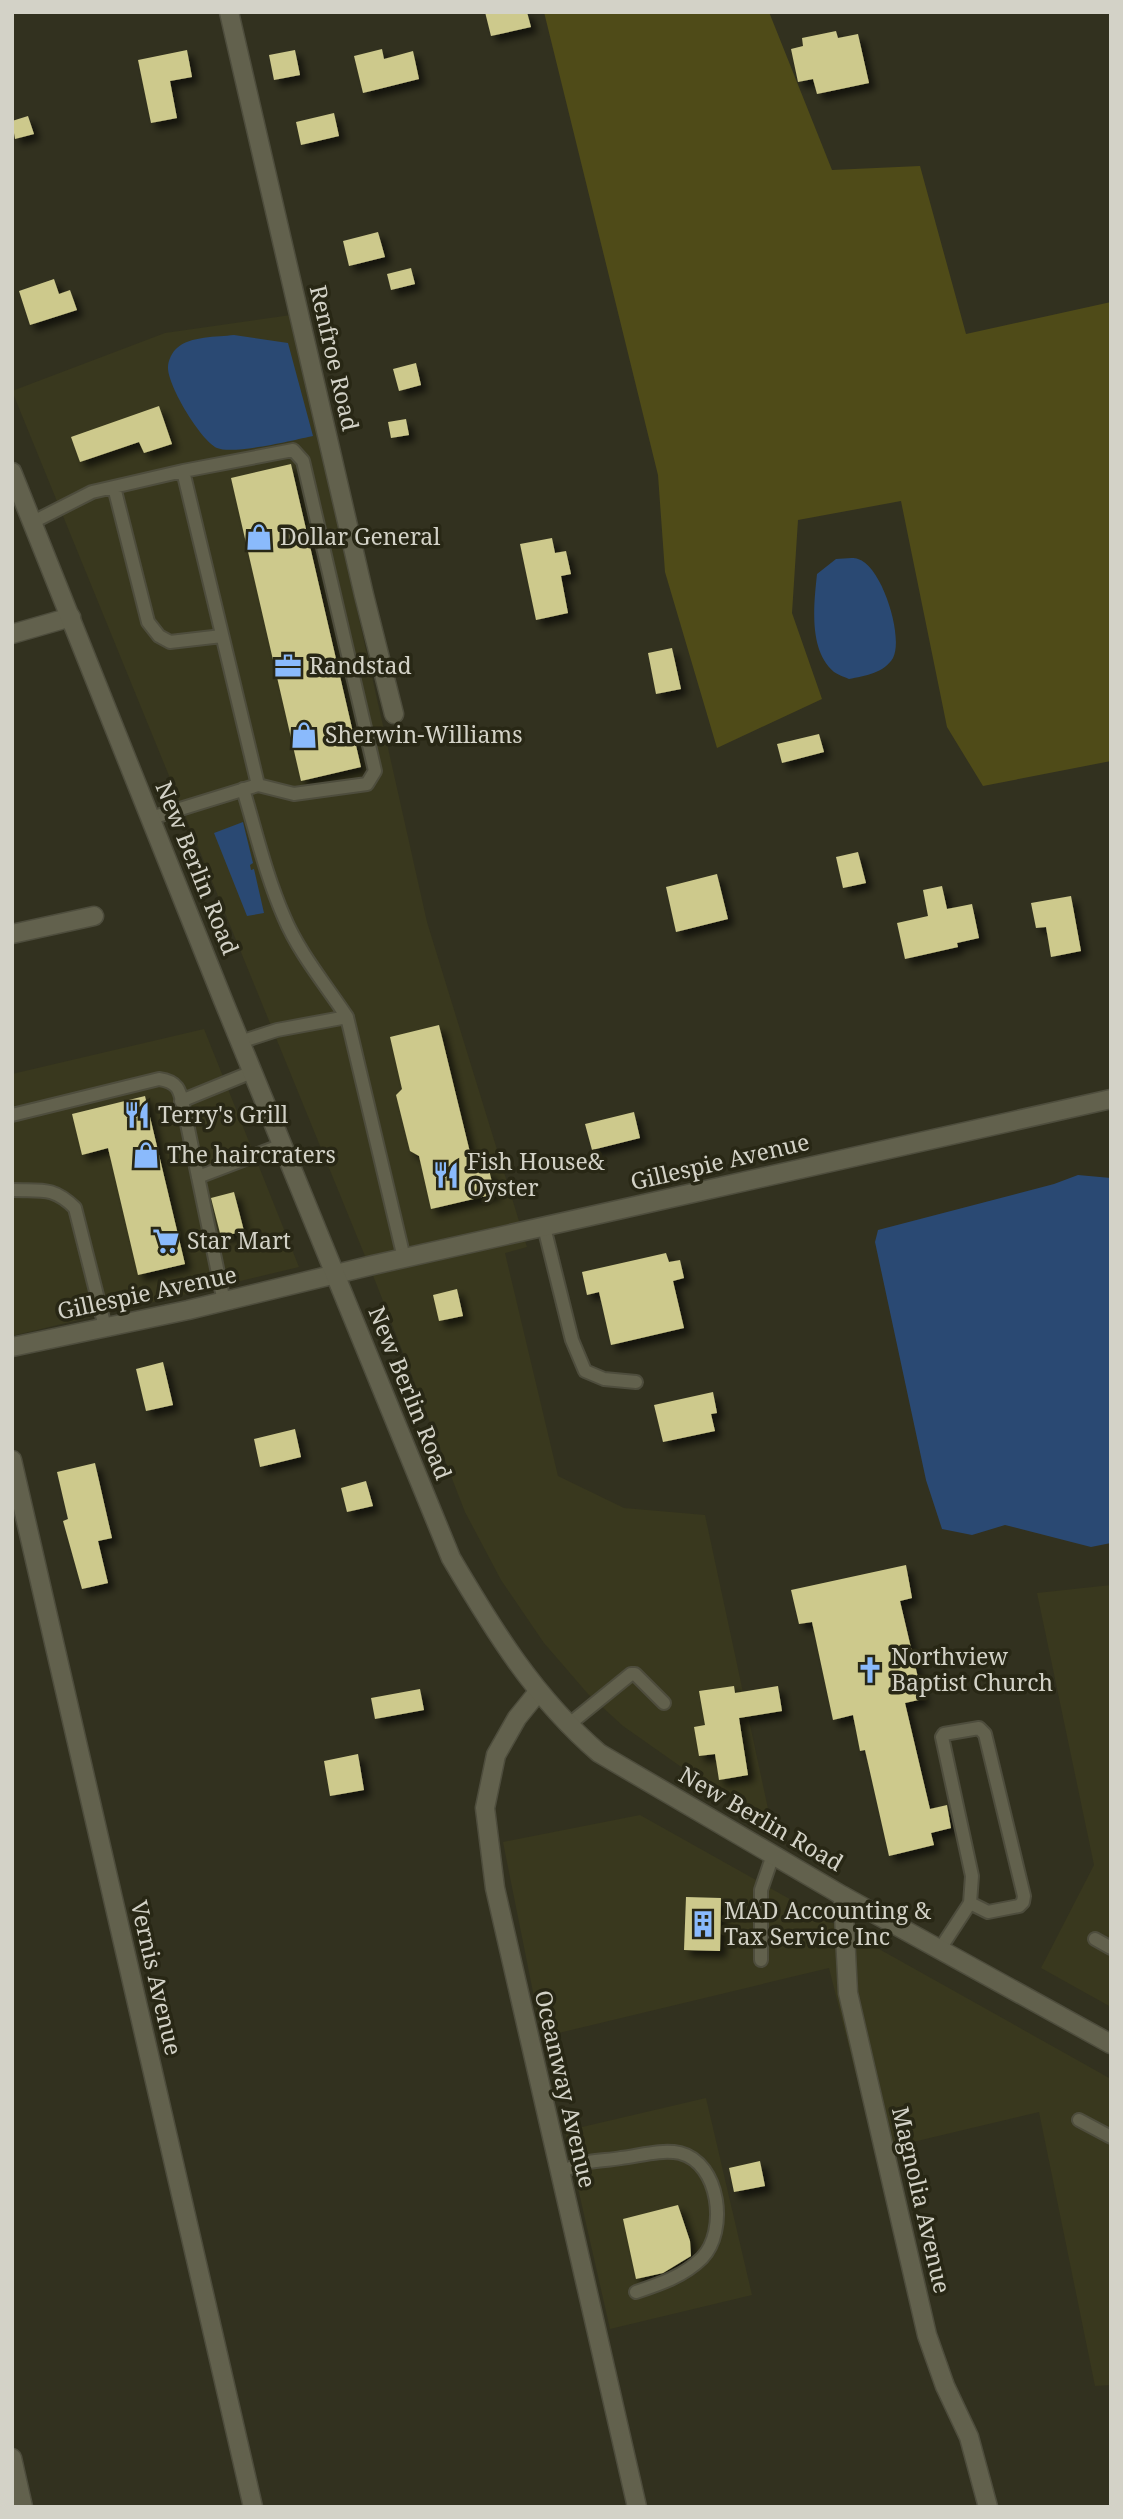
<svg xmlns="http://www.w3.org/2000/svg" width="1123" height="2519" viewBox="0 0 1123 2519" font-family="'Noto Serif',serif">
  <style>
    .built { fill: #39381e }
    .green { fill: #4f4b18 }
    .water { fill: #2a4973 }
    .building { fill: #cdc98c; filter: url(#shadow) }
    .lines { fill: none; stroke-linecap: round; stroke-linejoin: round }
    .lane-casing { stroke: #4e4d3d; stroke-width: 16 }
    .street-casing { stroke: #4e4d3d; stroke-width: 21 }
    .secondary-casing { stroke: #4e4d3d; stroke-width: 21 }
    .lane { stroke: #62614d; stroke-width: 12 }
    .street { stroke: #62614d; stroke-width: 18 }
    .secondary { stroke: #62614d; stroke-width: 18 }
    .labels { text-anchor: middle; stroke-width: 7; stroke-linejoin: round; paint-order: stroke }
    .street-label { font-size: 23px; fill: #d3d2c7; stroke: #282715 }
    .poi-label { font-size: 23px; fill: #d3d2c7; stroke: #282715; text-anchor: start }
  </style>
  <defs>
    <filter id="shadow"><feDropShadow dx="6" dy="6" stdDeviation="3.5" flood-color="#0009"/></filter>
  </defs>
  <rect width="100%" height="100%" fill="#32311f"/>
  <!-- built -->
  <path class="built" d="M291,315L427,922L527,1247L505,1253L558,1476L624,1508L705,1515L770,1818L687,1771L623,1726L588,1694L544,1643L501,1580L465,1512L376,1283L12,391L165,333Z
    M204,1029L299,1267L12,1336V1074Z
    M1111,1585V2007L1041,1968L1094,1865L1037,1593Z
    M640,1815L1111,2079V2385L1095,2386L1039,2112L875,2151L829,1968L542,2037L503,1842Z
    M706,2098L752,2295L610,2329L565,2131Z"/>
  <!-- green -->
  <path class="green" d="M544,12H769L832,170L920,166L966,334L1111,302V761L983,786L947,727L901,501L798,520L792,613L822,699L717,748L665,572L658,475Z"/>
  <!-- water -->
  <path class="water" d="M234,335L288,343L313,436C294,440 234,455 217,448C201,441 167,385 168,367C168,361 172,352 177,348C190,336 217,337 234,335Z
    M836,559C843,559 853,557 858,559C882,566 904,637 893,658C884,673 865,676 849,679C845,677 838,675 834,672C808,650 814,604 817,574Z
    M243,822L253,863L250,865L251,870L254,869L264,913L247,916L214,833Z
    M1078,1175L1111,1178V1543L1091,1547L1005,1525L972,1535L942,1529L926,1480L875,1242L878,1230L1054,1184Z"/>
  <!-- building -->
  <path class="building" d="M485,12H527L531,27L491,36Z
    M836,31L838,38L858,34L869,83L817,94L813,79L798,82L791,49L803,46L802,38Z
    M382,49L384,59L413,51L419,79L363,93L354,56Z
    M187,50L192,77L170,81L177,118L151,123L138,60Z
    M295,50L300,75L274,80L269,55Z
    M334,113L339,136L301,145L296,122Z
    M28,116L34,134L15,139L12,121Z
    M378,232L385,257L349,266L343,241Z
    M411,268L415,284L391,290L387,274Z
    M54,279L59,294L70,290L77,310L30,325L19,291Z
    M416,363L421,385L399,391L393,369Z
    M159,406L172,444L144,453L139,442L80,462L71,437Z
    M406,419L409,435L391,438L388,422Z
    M291,464L361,767L301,781L231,478Z
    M552,538L555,553L566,551L571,574L561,576L568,613L536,620L520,544Z
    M672,648L681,689L656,694L648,653Z
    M819,734L824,752L782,763L777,744Z
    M858,852L866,883L843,888L836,857Z
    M717,874L728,919L676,932L666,887Z
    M942,886L947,909L972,904L979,938L957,943L958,947L905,959L897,923L928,916L923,890Z
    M1071,896L1081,951L1051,957L1046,927L1036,928L1031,903Z
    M439,1025L475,1173L489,1170L495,1194L431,1209L419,1156L410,1151L396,1095L402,1089L390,1037Z
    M145,1096L185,1264L138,1275L108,1148L82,1155L72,1114Z
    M634,1112L640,1138L592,1150L585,1124Z
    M234,1192L244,1231L221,1237L211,1198Z
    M666,1253L669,1262L680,1260L684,1278L673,1281L684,1328L611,1345L599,1292L587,1295L582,1272Z
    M457,1289L463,1316L439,1321L433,1295Z
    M163,1362L173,1405L146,1411L136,1369Z
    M713,1392L717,1413L711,1414L715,1431L663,1442L654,1405Z
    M295,1429L301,1457L260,1467L254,1439Z
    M95,1463L112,1538L98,1541L108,1583L82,1589L63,1521L68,1519L57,1472Z
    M366,1481L373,1506L347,1512L341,1488Z
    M906,1565L912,1598L900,1601L923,1699L905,1703L930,1809L947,1805L951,1828L931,1833L934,1845L889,1856L865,1750L860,1751L853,1715L833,1720L812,1622L799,1624L791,1590Z
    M734,1686L735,1693L778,1686L782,1711L739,1718L748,1775L719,1780L715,1754L699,1756L694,1727L705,1725L699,1691Z
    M420,1689L424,1710L375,1719L371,1698Z
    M358,1754L364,1790L330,1796L324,1761Z
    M686,1897L721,1898L720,1951L684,1950Z
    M760,2161L765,2186L734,2192L729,2168Z
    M678,2205L690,2241L691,2256L663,2273L636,2279L623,2219Z"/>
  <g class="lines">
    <defs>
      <path id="lane" d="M183,471L293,450L303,461L375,771L367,784L294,794L258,785
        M114,487L148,622L159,636L170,642L222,636
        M33,522L92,492L183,471L258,785L151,818
        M243,789C256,832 266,876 284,917C299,953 326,985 347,1017
        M240,1042L277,1030L347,1017L404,1258
        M181,1101L252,1072
        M12,1115L159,1079C182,1082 180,1095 185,1114L224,1302
        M198,1177L282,1145
        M12,1190C41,1191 53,1186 75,1208L105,1327
        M544,1227L572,1340L585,1371L604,1379L636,1382
        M567,1726L631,1674H635L664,1703
        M1095,1939L1111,1948
        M940,1949L970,1903L972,1876L942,1737L944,1734L979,1728L985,1734L1024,1896L1023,1902L1019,1906L988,1912L970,1903
        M761,1960V1890L773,1855
        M1079,2120L1111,2137
        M559,2172C569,2169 579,2164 589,2162C600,2160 611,2160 621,2158C639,2156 661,2149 680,2153C720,2163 728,2231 702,2258C684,2276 660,2284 636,2292"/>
      <path id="street" d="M229,12L364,595L394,714
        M12,634L71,617
        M12,934L94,916
        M12,1347L188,1310L373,1265L1111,1099
        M12,1460L253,2507
        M538,1692L517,1718L496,1755L485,1808L495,1888L637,2507
        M843,1896L848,1993L927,2335L945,2386L969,2437L988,2507
        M12,2458L23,2507"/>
      <path id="secondary" d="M12,472L223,1000L451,1558C494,1631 534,1697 599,1753L843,1896L1111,2044"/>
    </defs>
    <!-- lane casing -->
    <use href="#lane" class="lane-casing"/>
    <!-- street casing -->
    <use href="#street" class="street-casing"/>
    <!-- secondary casing -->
    <use href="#secondary" class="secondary-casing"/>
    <!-- lane -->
    <use href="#lane" class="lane"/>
    <!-- street -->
    <use href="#street" class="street"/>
    <!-- secondary -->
    <use href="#secondary" class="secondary"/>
  </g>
  <!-- icons -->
  <defs>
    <symbol id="shop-bare" viewBox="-9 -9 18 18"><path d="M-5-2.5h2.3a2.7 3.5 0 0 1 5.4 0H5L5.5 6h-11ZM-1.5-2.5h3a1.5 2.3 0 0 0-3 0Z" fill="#8abafc" stroke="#282715" stroke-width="2.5" paint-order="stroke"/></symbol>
    <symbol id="office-bare" viewBox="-9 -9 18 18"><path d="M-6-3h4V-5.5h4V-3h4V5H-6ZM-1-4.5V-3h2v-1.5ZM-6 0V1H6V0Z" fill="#8abafc" stroke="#282715" stroke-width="2.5" paint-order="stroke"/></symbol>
    <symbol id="restaurant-bare" viewBox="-9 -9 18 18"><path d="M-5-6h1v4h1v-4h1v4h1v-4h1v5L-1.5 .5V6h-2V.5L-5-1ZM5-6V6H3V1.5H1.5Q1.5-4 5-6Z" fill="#8abafc" stroke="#282715" stroke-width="2.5" paint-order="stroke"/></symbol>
    <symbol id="supermarket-bare" viewBox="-9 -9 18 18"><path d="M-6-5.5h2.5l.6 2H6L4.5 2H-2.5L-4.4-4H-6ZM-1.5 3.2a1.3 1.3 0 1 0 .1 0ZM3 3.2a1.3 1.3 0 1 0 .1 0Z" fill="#8abafc" stroke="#282715" stroke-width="2.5" paint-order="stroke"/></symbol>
    <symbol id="church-bare" viewBox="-9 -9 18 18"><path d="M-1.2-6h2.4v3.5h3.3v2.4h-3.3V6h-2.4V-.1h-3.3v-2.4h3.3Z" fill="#8abafc" stroke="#282715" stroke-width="2.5" paint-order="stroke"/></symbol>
    <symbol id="building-bare" viewBox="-9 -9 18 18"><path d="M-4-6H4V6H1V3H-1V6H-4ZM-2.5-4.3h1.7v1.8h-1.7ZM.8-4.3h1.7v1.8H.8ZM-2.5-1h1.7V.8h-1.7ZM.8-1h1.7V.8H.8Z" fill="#8abafc" stroke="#282715" stroke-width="2.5" paint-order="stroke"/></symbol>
  </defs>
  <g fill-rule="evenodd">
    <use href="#shop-bare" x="240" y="518" width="38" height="38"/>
    <use href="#office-bare" x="269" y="647" width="38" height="38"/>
    <use href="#shop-bare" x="285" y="716" width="38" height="38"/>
    <use href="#restaurant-bare" x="118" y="1096" width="38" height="38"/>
    <use href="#shop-bare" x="127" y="1136" width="38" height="38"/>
    <use href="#restaurant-bare" x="427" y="1156" width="38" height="38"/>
    <use href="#supermarket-bare" x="147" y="1222" width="38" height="38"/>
    <use href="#church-bare" x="851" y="1651" width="38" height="38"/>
    <use href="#building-bare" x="684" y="1905" width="38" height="38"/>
  </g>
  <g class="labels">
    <!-- street labels -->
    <g class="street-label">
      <text transform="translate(334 358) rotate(77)" y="8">Renfroe Road</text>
      <text transform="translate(197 868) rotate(68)" y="8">New Berlin Road</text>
      <text transform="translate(720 1162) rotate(-13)" y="8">Gillespie Avenue</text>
      <text transform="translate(147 1293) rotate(-12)" y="8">Gillespie Avenue</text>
      <text transform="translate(410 1393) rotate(68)" y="8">New Berlin Road</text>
      <text transform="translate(761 1819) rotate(30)" y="8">New Berlin Road</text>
      <text transform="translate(156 1978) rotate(77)" y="8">Vernis Avenue</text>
      <text transform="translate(565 2089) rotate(77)" y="8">Oceanway Avenue</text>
      <text transform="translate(921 2200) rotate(77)" y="8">Magnolia Avenue</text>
    </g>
    <!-- poi labels -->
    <g class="poi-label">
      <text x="280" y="545">Dollar General</text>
      <text x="309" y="674">Randstad</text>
      <text x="325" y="743">Sherwin-Williams</text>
      <text x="158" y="1123">Terry's Grill</text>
      <text x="167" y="1163">The haircraters</text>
      <text x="467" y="1170">Fish House&amp;<tspan x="467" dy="26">Oyster</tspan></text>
      <text x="187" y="1249">Star Mart</text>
      <text x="891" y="1665">Northview<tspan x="891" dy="26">Baptist Church</tspan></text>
      <text x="724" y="1919">MAD Accounting &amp;<tspan x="724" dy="26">Tax Service Inc</tspan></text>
    </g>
  </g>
  <!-- border -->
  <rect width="1123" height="2519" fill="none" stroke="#d3d2c7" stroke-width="28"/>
</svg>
